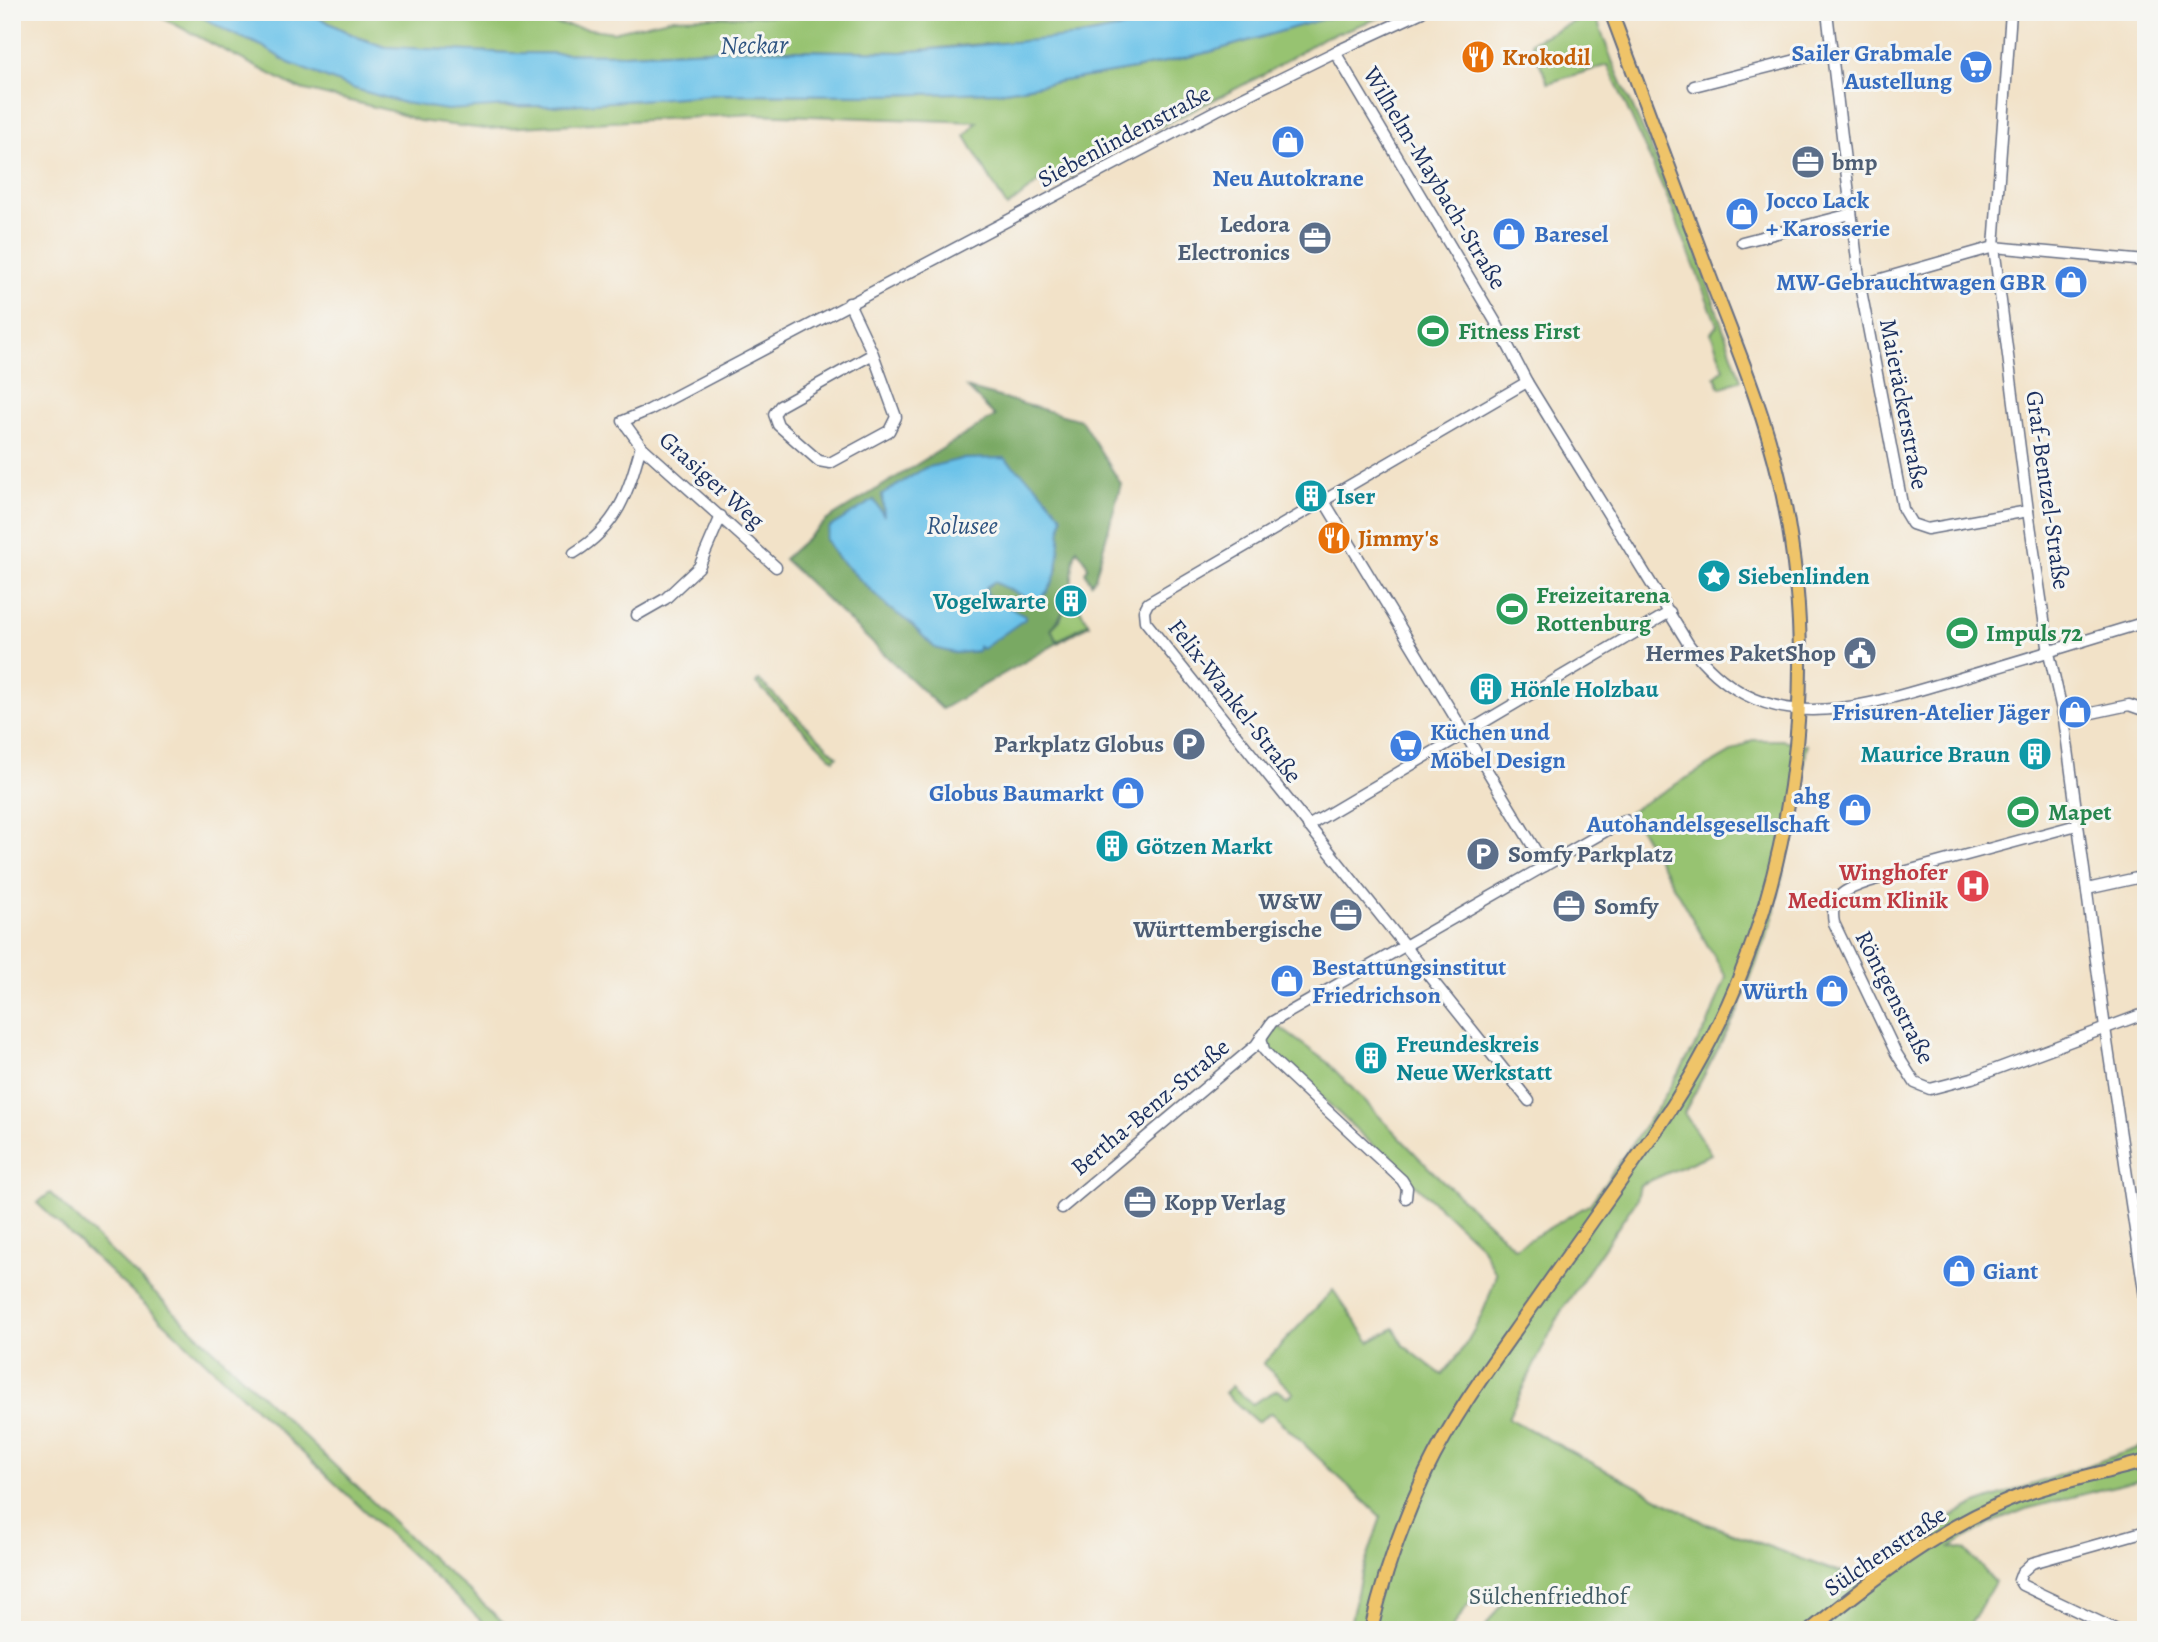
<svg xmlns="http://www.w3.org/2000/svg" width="2158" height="1642" viewBox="0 0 2158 1642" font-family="Alegreya,serif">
<rect width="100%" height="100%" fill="#f6f6f2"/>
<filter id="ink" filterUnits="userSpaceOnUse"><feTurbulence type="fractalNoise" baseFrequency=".0143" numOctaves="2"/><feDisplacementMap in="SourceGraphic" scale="14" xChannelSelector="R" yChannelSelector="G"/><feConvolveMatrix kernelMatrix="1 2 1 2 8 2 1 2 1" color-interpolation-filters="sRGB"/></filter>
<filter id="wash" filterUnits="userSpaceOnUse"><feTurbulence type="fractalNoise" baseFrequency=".00686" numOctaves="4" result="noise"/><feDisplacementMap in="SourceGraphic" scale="28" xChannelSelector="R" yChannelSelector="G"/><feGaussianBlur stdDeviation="1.57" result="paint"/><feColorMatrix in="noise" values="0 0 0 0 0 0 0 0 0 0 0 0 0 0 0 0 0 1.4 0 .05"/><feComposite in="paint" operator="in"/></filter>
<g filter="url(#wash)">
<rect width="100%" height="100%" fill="#f2e2c8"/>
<g fill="#97c371" stroke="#597968" stroke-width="2">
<polygon points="151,12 193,12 229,32 262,46 289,63 352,88 404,103 487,107 552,106 723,94 881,95 999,92 1134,69 1210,52 1347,12 1396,12 1323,38 1263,75 1160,127 1130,136 1071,168 1075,176 1057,179 1044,178 1007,207 965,136 977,122 753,114 485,129 419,121 391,111 297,88"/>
<polygon points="307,12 483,12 489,15 613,32 673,18 792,15 803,12 1166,12 1136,25 1080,36 1033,42 967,45 902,52 735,49 625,54 511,53 385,47 357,37"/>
<polygon points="1585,12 1594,12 1613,63 1693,242 1741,380 1720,388 1715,376 1724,369 1711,333 1717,325 1671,206 1608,65 1548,83 1531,42 1586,16"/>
<polygon points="1071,593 1088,623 1057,641 1051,629 1060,620"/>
<polygon points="759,680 837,756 834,760 756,683"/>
<path d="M1752 740H1782L1807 745 1797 810 1773 918 1738 1011 1684 1113 1711 1154 1640 1185 1637 1199 1560 1313 1508 1418 1705 1523 1829 1569 1858 1575 1925 1529 1979 1503 2146 1445V1478L2026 1509 1989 1524 1951 1547 1966 1550 1995 1582 1967 1630H1483L1504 1600 1475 1594 1451 1630H1349L1360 1579 1381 1517 1271 1413 1257 1422 1225 1393 1232 1386 1252 1404 1277 1390 1288 1397 1294 1393 1263 1364 1333 1290 1370 1342 1394 1328 1403 1345 1442 1375C1469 1345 1486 1313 1496 1274L1481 1246 1270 1049 1268 1038 1272 1022 1327 1062 1429 1168 1515 1248 1590 1204 1658 1107 1707 1026 1726 977 1630 811Z"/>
<polygon points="50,1193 423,1550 512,1630 491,1630 37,1203"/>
</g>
<path fill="#79a963" stroke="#4a6c60" stroke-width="2" fill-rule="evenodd" d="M967 388 1081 420 1121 484 1095 578 1091 583 1085 572 1088 567 1085 560 1077 549C1071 562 1073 575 1071 589 1070 601 1059 620 1051 629L1057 641 1088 623 1089 625 942 709 784 559 827 520 995 416ZM874 500 884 517 885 510 1062 516 1058 544V569L1040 599 993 582 986 587 987 595 1025 616V619L978 646V651L955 653 935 648 909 622 889 608 836 556 826 540Z"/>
<g fill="#6cc3e9" stroke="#4479a4" stroke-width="2">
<polygon points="193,12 307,12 357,37 385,47 511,53 625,54 735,49 902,52 1080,36 1136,25 1166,12 1347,12 1210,52 1134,69 999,92 881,95 723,94 552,106 508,106 447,110 404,103 352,88 289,63 262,46 229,32"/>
<path d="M1004 458 1037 486 1062 516C1058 544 1064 586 1035 602L994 582 986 587 987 595 1025 616V619L984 648 982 649 978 646V651L955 653 935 648 909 622 889 608 836 556 826 539 830 527 874 500 884 516 882 495 925 468 961 459Z"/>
</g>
</g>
<g filter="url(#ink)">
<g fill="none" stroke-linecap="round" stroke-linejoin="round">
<defs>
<g id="minor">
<polyline points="1827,12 1860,285 1903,509 1912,524 1927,529 2028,511"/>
<polyline points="2011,12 1994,247 2028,511 2049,653 2064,719 2105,1028 2146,1304"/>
<path d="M1335 52 1495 321 1527 382 1689 645C1764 744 1857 708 1957 679 2020 661 2082 641 2146 622"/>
<polyline points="1694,86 1831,51"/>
<polyline points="1742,242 1851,214"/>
<polyline points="1860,285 1994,247 2146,261"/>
<polyline points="849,303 873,354 896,417 889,431 830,463 819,461 778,425 774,414 780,406 873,354"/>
<polyline points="1527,382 1148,603 1144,611 1145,621 1529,1101"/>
<polyline points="1324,501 1545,866"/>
<path d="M574 553C618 526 628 493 641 446"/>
<polyline points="776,567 641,446 623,421 649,410 1217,110 1335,52 1422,12"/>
<polyline points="637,615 665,599 699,567 721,516"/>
<polyline points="2064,719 2129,705 2146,711"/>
<path d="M2077 825 1874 880C1850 888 1828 893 1834 923L1896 1053 1915 1083 1930 1089 1972 1078 2146 1013"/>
<polyline points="1308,826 1670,612"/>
<polyline points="2087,889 2146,876"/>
<polyline points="1261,1037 1264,1050 1272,1059 1402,1180 1407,1188 1406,1198"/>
<polyline points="1062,1208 1256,1045 1272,1022 1625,820"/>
<polyline points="2117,1630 2022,1585 2019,1580 2022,1572 2032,1563 2146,1531"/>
</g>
<g id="major">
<path d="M1371 1630C1384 1574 1402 1523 1426 1472 1453 1416 1490 1366 1526 1315 1568 1255 1611 1195 1653 1135 1787 946 1830 702 1779 478 1763 408 1735 343 1710 277 1677 189 1644 101 1611 12"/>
<path d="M1811 1630C1874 1578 1940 1527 2017 1497 2056 1482 2105 1473 2146 1461"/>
</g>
</defs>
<use href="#minor" stroke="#666e83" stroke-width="13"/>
<use href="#major" stroke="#666e83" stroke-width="16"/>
<use href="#minor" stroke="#fff" stroke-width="10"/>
<use href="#major" stroke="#efc469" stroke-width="12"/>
</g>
</g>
<defs>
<symbol id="restaurant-disc" viewBox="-11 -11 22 22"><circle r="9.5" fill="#e8710a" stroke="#f6f6f2"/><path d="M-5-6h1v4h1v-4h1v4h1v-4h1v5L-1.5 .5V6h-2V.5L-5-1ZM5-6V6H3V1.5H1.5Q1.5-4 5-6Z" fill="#fff"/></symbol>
<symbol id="supermarket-disc" viewBox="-11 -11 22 22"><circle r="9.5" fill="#3f7fe0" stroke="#f6f6f2"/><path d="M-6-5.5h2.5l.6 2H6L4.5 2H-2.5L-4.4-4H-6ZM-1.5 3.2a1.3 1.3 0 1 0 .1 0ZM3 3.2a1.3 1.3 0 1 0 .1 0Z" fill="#fff"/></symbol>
<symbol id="shop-disc" viewBox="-11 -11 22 22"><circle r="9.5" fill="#3f7fe0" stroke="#f6f6f2"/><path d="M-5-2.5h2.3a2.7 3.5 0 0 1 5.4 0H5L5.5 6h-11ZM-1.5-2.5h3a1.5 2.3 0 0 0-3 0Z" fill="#fff"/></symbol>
<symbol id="office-disc" viewBox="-11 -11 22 22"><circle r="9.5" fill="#5c6f8a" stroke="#f6f6f2"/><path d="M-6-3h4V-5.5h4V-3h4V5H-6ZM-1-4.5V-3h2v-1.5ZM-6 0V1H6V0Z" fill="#fff"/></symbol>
<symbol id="stadium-disc" viewBox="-11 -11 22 22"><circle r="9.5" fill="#2e9e5b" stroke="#f6f6f2"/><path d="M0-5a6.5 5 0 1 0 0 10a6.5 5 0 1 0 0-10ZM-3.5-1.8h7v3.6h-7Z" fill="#fff"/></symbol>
<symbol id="building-disc" viewBox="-11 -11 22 22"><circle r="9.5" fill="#0f9aa8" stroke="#f6f6f2"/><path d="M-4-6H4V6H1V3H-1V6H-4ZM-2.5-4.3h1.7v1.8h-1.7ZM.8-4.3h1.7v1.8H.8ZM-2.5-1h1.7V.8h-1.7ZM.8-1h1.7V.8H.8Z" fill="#fff"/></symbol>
<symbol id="sight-disc" viewBox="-11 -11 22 22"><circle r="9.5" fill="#0f9aa8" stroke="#f6f6f2"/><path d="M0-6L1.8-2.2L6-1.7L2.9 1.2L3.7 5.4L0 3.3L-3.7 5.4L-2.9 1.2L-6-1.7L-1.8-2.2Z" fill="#fff"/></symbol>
<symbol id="civic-disc" viewBox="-11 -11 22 22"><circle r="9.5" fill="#5c6f8a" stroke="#f6f6f2"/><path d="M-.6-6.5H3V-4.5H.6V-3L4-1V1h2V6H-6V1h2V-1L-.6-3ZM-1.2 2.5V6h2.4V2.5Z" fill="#fff"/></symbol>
<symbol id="parking-disc" viewBox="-11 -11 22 22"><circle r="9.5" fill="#5c6f8a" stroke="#f6f6f2"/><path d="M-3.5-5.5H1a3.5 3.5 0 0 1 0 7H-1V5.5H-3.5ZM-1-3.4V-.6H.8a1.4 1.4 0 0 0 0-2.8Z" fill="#fff"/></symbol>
<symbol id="hospital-disc" viewBox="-11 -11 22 22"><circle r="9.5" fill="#e0444e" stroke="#f6f6f2"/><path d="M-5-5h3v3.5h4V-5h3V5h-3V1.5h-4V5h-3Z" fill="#fff"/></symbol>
</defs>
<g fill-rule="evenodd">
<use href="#restaurant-disc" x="1459" y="38" width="38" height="38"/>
<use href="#supermarket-disc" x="1957" y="48" width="38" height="38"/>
<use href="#shop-disc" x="1269" y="123" width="38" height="38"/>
<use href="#office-disc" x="1789" y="143" width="38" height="38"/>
<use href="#shop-disc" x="1723" y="195" width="38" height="38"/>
<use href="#shop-disc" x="1490" y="215" width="38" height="38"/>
<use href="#office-disc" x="1296" y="219" width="38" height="38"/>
<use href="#shop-disc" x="2052" y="263" width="38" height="38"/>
<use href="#stadium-disc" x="1414" y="312" width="38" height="38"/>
<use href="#building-disc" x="1292" y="477" width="38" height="38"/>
<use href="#restaurant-disc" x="1315" y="519" width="38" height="38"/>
<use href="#sight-disc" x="1695" y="557" width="38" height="38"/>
<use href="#building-disc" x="1052" y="582" width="38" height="38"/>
<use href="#stadium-disc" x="1493" y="590" width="38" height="38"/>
<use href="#stadium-disc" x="1943" y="614" width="38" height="38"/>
<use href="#civic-disc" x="1841" y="634" width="38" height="38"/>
<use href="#building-disc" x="1467" y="670" width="38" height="38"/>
<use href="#shop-disc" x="2056" y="693" width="38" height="38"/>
<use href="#parking-disc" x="1170" y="725" width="38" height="38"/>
<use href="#supermarket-disc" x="1387" y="727" width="38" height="38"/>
<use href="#building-disc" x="2016" y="735" width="38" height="38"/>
<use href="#shop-disc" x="1109" y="774" width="38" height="38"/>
<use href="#shop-disc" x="1836" y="791" width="38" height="38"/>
<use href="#stadium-disc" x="2004" y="793" width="38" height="38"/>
<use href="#building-disc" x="1093" y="827" width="38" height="38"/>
<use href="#parking-disc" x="1464" y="835" width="38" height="38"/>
<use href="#hospital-disc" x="1954" y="867" width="38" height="38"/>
<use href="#office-disc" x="1550" y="887" width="38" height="38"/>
<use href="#office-disc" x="1327" y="896" width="38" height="38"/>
<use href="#shop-disc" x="1268" y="962" width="38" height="38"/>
<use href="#shop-disc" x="1813" y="972" width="38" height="38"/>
<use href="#building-disc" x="1352" y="1039" width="38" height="38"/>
<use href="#office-disc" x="1121" y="1183" width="38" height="38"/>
<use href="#shop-disc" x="1940" y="1252" width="38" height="38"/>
</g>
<g text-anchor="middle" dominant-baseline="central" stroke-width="6" stroke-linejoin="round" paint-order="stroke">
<g font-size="24" font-weight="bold" fill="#366cbe" stroke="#f6f6f2" text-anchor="end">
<text x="1952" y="53">Sailer Grabmale<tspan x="1952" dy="28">Austellung</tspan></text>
<text x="1288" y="178" text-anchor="middle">Neu Autokrane</text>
<text x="1766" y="200" text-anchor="start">Jocco Lack<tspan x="1766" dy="28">+ Karosserie</tspan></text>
<text x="1534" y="234" text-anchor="start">Baresel</text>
<text x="2046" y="282">MW-Gebrauchtwagen GBR</text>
<text x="2050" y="712">Frisuren-Atelier Jäger</text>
<text x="1430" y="732" text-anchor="start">Küchen und<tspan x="1430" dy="28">Möbel Design</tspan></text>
<text x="1104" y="793">Globus Baumarkt</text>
<text x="1830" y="796">ahg<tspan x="1830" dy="28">Autohandelsgesellschaft</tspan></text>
<text x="1312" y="967" text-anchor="start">Bestattungsinstitut<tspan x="1312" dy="28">Friedrichson</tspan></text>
<text x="1808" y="991">Würth</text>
<text x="1983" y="1271" text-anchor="start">Giant</text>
</g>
<g font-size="24" font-weight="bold" fill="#c56008" stroke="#f6f6f2" text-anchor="start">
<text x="1502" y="57">Krokodil</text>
<text x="1358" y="538">Jimmy's</text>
</g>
<g font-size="24" fill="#1b2f5e" stroke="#f6f6f2">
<text transform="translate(1124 136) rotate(-28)">Siebenlindenstraße</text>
<text transform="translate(1435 178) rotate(59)">Wilhelm-Maybach-Straße</text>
<text transform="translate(1904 404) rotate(79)">Maieräckerstraße</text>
<text transform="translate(712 480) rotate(42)">Grasiger Weg</text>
<text transform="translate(2048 490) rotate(82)">Graf-Bentzel-Straße</text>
<text transform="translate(1235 701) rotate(52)">Felix-Wankel-Straße</text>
<text transform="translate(1895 997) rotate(63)">Röntgenstraße</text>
<text transform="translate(1150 1107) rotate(-40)">Bertha-Benz-Straße</text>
<text transform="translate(1885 1551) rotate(-34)">Sülchenstraße</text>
</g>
<g font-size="24" font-weight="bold" fill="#4e5e75" stroke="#f6f6f2" text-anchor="start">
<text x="1832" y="162">bmp</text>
<text x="1290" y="224" text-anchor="end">Ledora<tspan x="1290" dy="28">Electronics</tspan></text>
<text x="1836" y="653" text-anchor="end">Hermes PaketShop</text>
<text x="1164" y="744" text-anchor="end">Parkplatz Globus</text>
<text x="1508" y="854">Somfy Parkplatz</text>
<text x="1322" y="901" text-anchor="end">W&amp;W<tspan x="1322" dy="28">Württembergische</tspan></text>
<text x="1594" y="906">Somfy</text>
<text x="1164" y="1202">Kopp Verlag</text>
</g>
<g font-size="24" font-weight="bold" fill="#27864d" stroke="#f6f6f2" text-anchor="start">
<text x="1458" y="331">Fitness First</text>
<text x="1536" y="595">Freizeitarena<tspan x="1536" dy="28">Rottenburg</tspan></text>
<text x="1986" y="633">Impuls 72</text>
<text x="2048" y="812">Mapet</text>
</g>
<g font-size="24" font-weight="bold" fill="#0d838f" stroke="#f6f6f2" text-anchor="start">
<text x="1336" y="496">Iser</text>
<text x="1738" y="576">Siebenlinden</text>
<text x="1046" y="601" text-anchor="end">Vogelwarte</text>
<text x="1510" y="689">Hönle Holzbau</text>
<text x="2010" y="754" text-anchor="end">Maurice Braun</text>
<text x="1136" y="846">Götzen Markt</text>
<text x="1396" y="1044">Freundeskreis<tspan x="1396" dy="28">Neue Werkstatt</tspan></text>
</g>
<g font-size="24" font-weight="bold" fill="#be3a42" stroke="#f6f6f2" text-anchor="end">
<text x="1948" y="872">Winghofer<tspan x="1948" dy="28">Medicum Klinik</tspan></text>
</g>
<g font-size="24" fill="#405b64" stroke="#f6f6f2">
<text x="1548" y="1596">Sülchenfriedhof</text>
</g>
<g font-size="26" font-style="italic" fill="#2f5481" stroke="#f6f6f2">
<text transform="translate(754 45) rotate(-1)">Neckar</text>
<text x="962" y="525">Rolusee</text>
</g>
</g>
<rect width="2158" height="1642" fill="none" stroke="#f6f6f2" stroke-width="42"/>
</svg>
